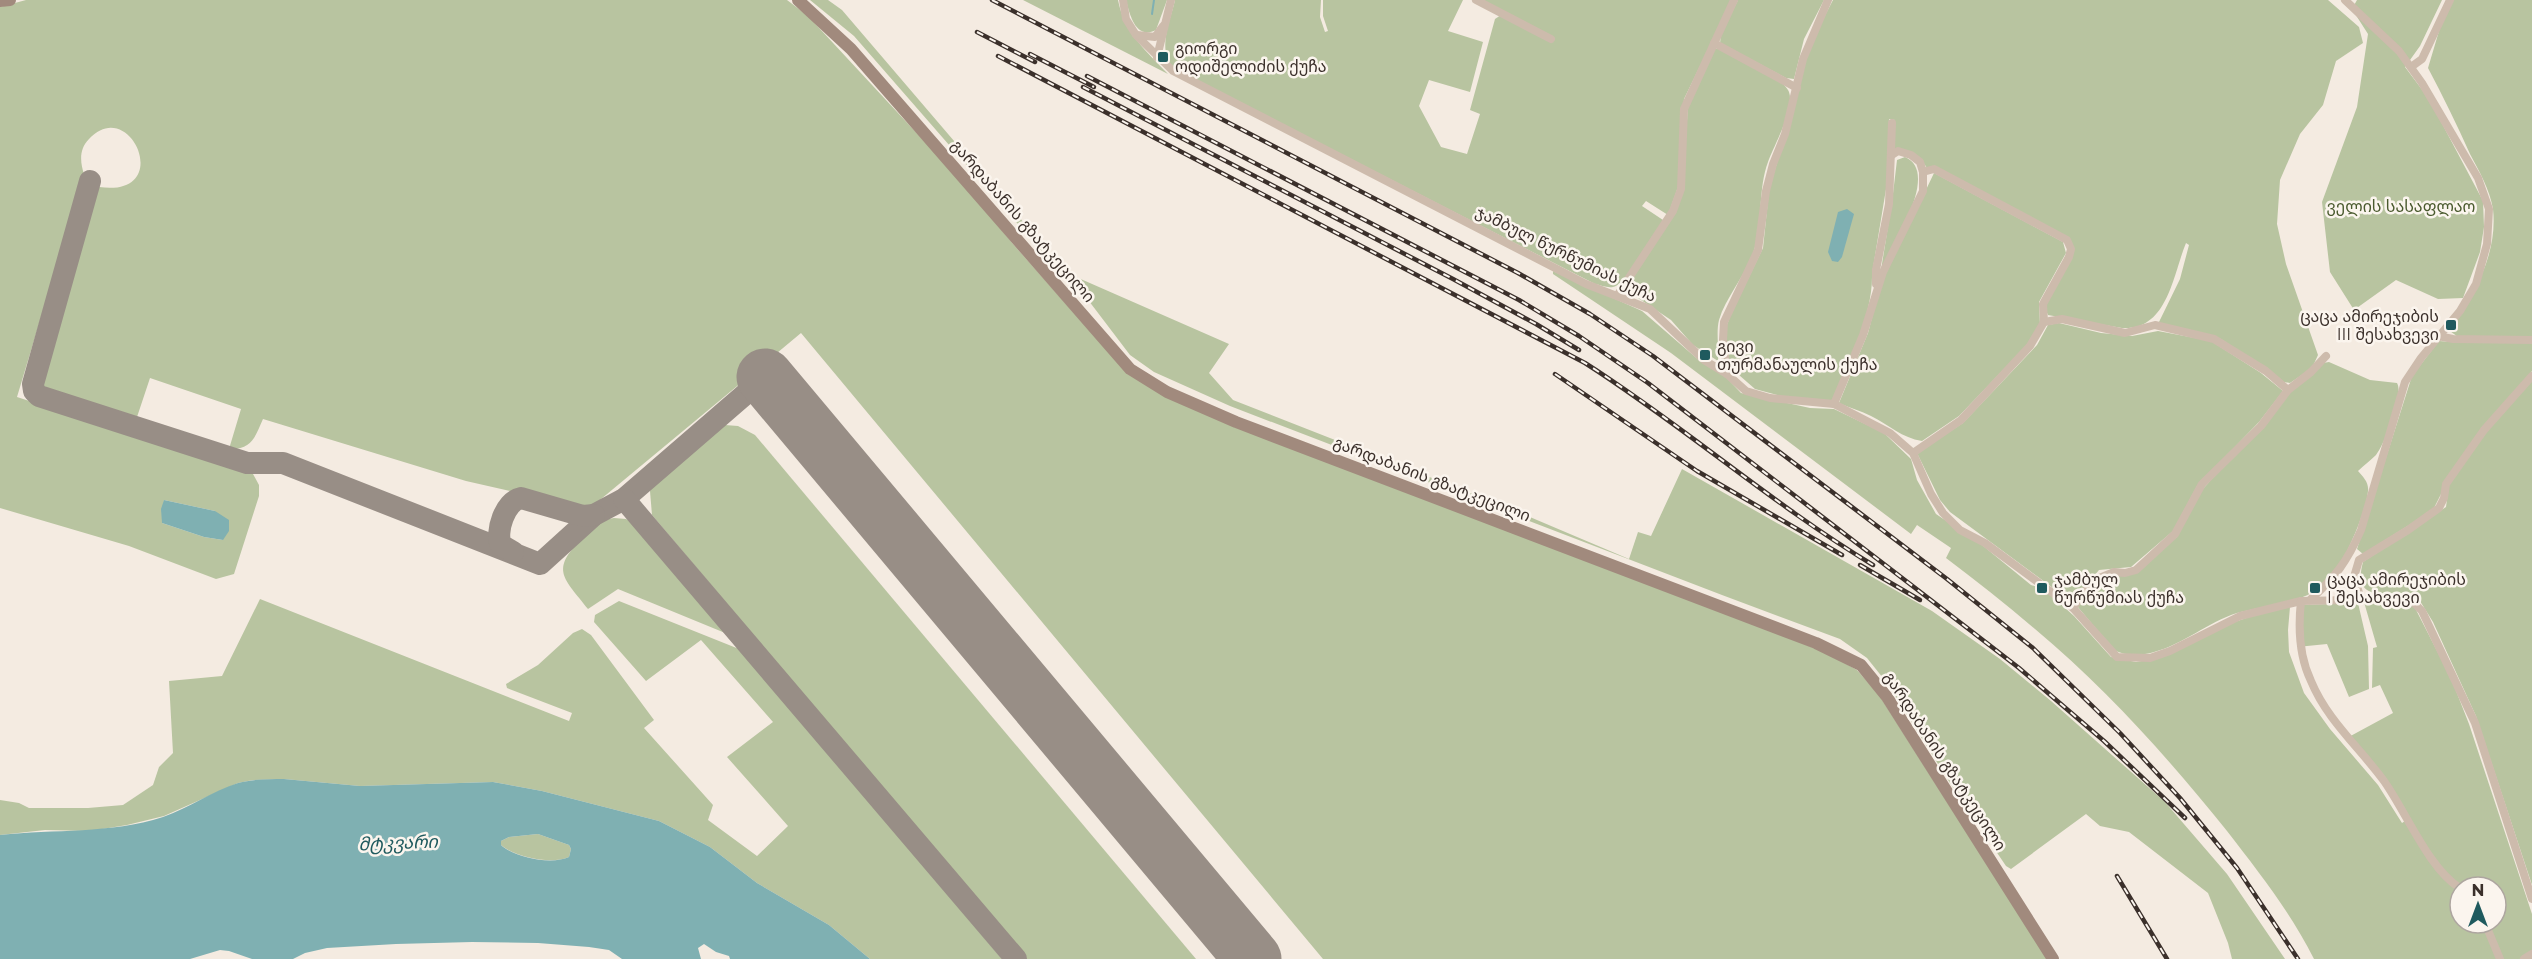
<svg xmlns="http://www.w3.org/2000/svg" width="2532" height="959" viewBox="0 0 2532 959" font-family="Montserrat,'Noto Sans Georgian',sans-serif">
<rect width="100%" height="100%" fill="#f4ebe1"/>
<g fill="#b8c4a0" fill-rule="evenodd">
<path d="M26 0H787L808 16 963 183 1013 244 1120 365 1142 381 1829 654 1857 670 1879 695 2047 959H1323L801 333 589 509 466 481 263 419C255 437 252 450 229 449L241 409 150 378 136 420 47 390 43 387 41 380 99 187C176 198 130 94 89 139 79 149 80 162 84 174L17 397 253 474 259 485V496L234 574 216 579 129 546 0 508V7ZM164 500 215 511 223 540 204 537 162 523Z"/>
<polygon points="810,0 828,0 842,10 1067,273 1229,344 1209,373 1233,400 1511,509 1629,559 1638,532 1651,536 1682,469 1932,611 2000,659 2051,701 2165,802 2227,874 2285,959 2232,959 2228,943 2208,893 2129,832 2100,826 2086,814 2011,869 2006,866 1950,783 1887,683 1867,658 1840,639 1722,595 1230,406 1154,372 1130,355 1076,284 1065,278 854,36"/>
<path d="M1023 0H1118C1124 32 1146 51 1168 74Z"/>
<path d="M1126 0H1167L1156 30C1136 40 1130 16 1126 0Z"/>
<path d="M1175 0H1321L1320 17 1325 32 1328 31 1323 16V0H1463L1448 31 1483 42 1470 92 1429 80 1419 106 1441 147 1467 154 1480 114 1470 110 1495 19 1501 15 1479 0H1732L1684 99 1678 187 1668 215 1646 201 1642 206 1663 220C1653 236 1631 283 1613 287 1607 288 1600 285 1595 284L1173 68C1157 49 1170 22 1175 0Z"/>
<polygon points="1738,0 1824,0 1804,39 1794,79 1786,78 1720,43 1721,35"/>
<path d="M1833 0H2328L2359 27 2363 43 2336 61 2323 105 2300 134 2280 180 2277 224 2286 264 2318 355 2312 368 2290 383 2284 382 2221 339 2161 325 2159 322 2180 279 2189 245 2186 243C2173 274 2168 331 2122 328L2048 315 2045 308 2070 244 1927 168C1919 154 1910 150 1894 149L1895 120 1889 119 1887 183 1872 274C1873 317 1848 361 1832 401L1781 396 1755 389 1731 368 1726 342 1727 325 1731 314 1763 248 1769 191 1807 57 1819 27Z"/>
<polygon points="2357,0 2442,0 2420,46 2405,67 2429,99 2483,201 2484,227 2480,252 2463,298 2438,299 2396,280 2354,310 2330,272 2322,202 2357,107 2368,34 2352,9"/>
<path d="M2453 0H2532V337H2458L2450 331C2474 295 2498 254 2493 209 2490 190 2479 171 2470 154 2457 125 2443 96 2428 68L2442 21Z"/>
<path d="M1714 49H1721C1735 57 1784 78 1789 92 1795 109 1774 145 1768 162 1758 189 1763 219 1755 247 1748 273 1726 296 1719 320 1716 332 1719 348 1718 361L1693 345 1671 320 1626 290 1682 195 1688 106Z"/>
<path d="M1905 157C1941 172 1892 247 1881 270L1892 202 1897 160Z"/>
<path d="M1934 173 2063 242 2066 253 2039 302 2040 325 2026 346 1959 416 1922 441C1902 438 1889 425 1871 416 1861 411 1850 408 1839 403L1868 333 1881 284Z"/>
<path d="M1553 271 1642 311 1701 362 1724 375 1741 393 1810 408 1834 409 1884 433 1911 459 1917 480 1936 514 1982 545 2031 585 2044 589 2074 616 2111 657 2136 662 2158 658 2223 626 2261 613 2290 607 2288 630 2289 652 2304 693 2330 729 2378 785 2402 823 2405 821 2382 782 2345 739 2393 713 2380 685 2372 688 2373 648 2377 647 2364 602 2403 601 2414 606 2451 678 2469 724 2532 914V959H2314C2291 913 2258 871 2227 831 2169 759 2107 689 2035 629 2006 604 1976 581 1946 558L1951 548 1917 525 1911 534 1671 353 1553 274ZM2460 887H2496V923H2460Z"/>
<polygon points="2059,323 2101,333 2132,336 2158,331 2211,341 2261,373 2283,391 2259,422 2197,486 2173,531 2131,567 2099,570 2072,602 1950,512 1940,500 1917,453 1963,423 2037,345 2048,325"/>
<polygon points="2439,341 2463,343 2528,342 2532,344 2532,371 2441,494 2433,510 2363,554 2357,549 2412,376"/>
<path d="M2329 362 2370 380 2397 383C2404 394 2385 444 2376 455 2371 460 2364 465 2358 471 2363 477 2369 482 2368 491 2367 508 2348 553 2338 567 2333 575 2323 584 2316 590 2301 602 2257 607 2237 613 2208 622 2184 644 2154 652 2141 656 2126 656 2114 650L2077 606 2097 580 2110 574 2123 575 2177 537 2202 490 2290 392 2323 363Z"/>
<path d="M2532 380V885L2476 716 2433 622 2420 601 2410 593C2384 593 2352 602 2363 562L2446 507 2449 485 2490 427Z"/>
<polygon points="725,425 738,426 755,435 1196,959 1026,959 652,515 650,491 653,480 715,429"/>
<path d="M614 518 626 519 636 525 730 635 618 589 588 609C564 578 549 570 583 538 593 528 599 520 614 518Z"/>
<polygon points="260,599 569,721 572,713 507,688 506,684 538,665 573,633 582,629 591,635 654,720 644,728 713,805 708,820 757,856 788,826 727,757 773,722 701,640 646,681 594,622 595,615 619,601 744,651 1002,959 870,959 829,925 757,883 710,847 659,821 542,791 493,782 360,786 284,779 253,780 238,783 164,816 127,825 90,831 45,830 0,835 0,800 19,803 29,808 88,808 123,805 153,785 159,767 173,753 169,681 222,676"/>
<polygon points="2358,603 2368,646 2369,689 2349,697 2327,644 2297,647 2301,605"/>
<path d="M538 834 569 845 571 849 569 857C551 865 515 857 501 845V841L509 837Z"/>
</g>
<g fill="#7fb0b2" fill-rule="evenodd">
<polygon points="1847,209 1854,214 1842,257 1838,262 1832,261 1828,252 1838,212"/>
<polygon points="164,500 215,511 229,520 229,531 223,540 204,537 162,523 161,509"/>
<path d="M284 779 360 786 493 782 542 791 659 821 710 847 757 883 829 925 870 959H730L729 956 716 952 704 944 698 948 701 959H622L609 950 589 947 538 943 472 942 396 944 327 948 305 953 293 959H252L229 951 220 950 190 959H0V835C55 829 110 834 163 817 189 808 212 791 238 783 253 779 269 779 284 779ZM538 834 569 845 571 849 569 857C552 865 515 858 501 845V841L509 837Z"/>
</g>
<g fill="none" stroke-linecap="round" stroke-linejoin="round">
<polyline stroke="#7fb0b2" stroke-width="2" points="1152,14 1154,0"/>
<g stroke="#988e86" stroke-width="22">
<polyline points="90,181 33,384 34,391 39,396 247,463 283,463 540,564 594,515 624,499 765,377"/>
<polyline points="624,499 1016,959"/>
<path d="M513 552 501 545C495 532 505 501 521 498L583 516 594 515"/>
</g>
<polyline stroke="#988e86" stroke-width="57" points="765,377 1253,959"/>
<g stroke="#cdbbac" stroke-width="8">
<polyline points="1123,0 1126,19 1136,35 1173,71 1586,284 1650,309 1704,360 1727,374 1746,391 1770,398 1834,404 1890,433 1913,453 1931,494 1943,513 1960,530 1985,543 2073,608 2117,657 2150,658 2170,651 2240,616 2301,601 2403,599 2414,603 2422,611 2475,723 2532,899"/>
<polyline points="1476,0 1551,39"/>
<polyline points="1137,35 1155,37 1163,26"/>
<polyline points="1714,43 1797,88"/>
<polyline points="1157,57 1171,0"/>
<polyline points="2411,67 2422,59 2450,0"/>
<polyline points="1923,172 1934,169 2067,240 2071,249 2069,257 2043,304 2044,322"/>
<polyline points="1876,284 1876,270 1889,204 1892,123"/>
<polyline points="1617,296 1673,211 1681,189 1684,109 1734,0"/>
<polyline points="2438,336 2453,339 2532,340"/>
<polyline points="1727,374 1723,340 1724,322 1758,250 1766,191 1773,164 1785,134 1803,59 1828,0"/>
<polyline points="1834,404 1863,335 1883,272 1923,191 1923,172 1920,162 1911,155 1898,151 1892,155"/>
<polyline points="1913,453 1961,420 2030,346 2044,322 2062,319 2125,333 2155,325 2214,339 2266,371 2288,390"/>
<polyline points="2361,599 2354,577 2359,560 2408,530 2439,508 2444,498 2446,484 2484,430 2532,376"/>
<path d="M2310 600C2336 576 2347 562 2361 530L2405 382 2421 358 2460 311 2476 284 2487 244 2489 209 2478 178 2422 83 2399 51 2345 0"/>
<path d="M2301 601C2298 628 2299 656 2311 681 2327 720 2360 748 2384 781 2406 812 2429 869 2460 888"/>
<polyline points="2073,608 2092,581 2114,572 2125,573 2136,570 2175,534 2202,484 2261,426 2288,390 2311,372 2326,356"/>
<polyline points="2485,923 2500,959"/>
<polyline points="2524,959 2532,954"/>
</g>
<g stroke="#a18a7d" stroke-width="12">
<polyline points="798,0 851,49 1130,369 1167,392 1236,422 1816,643 1861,665 1887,697 2053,959"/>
<polyline points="0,1 10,0"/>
</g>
<defs>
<g id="rail">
<polyline points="992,0 1518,273 1590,314 1653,356 1947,579 2033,648 2120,733 2180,798 2237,868 2298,959"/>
<polyline points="977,32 1035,62"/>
<polyline points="1030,54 1094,87"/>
<path d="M998 56 1585 363C1684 426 1772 504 1873 565"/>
<polyline points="1087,76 1519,300 1579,336 1648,383 1966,627 2019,668 2104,741 2185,818"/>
<polyline points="1083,87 1453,279 1536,324 1579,350"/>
<polyline points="1555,374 1697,471 1842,555"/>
<polyline points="1860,565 1920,600"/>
<polyline points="2117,876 2167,959"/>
</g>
</defs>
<use href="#rail" stroke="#3b302b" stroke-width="4.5"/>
<use href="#rail" stroke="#fbf5ee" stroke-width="2" stroke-dasharray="7" stroke-linecap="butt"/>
</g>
<g fill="#1f5a5e" stroke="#fbf5ee" stroke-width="2">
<rect x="1157" y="51" width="12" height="12" rx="3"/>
<rect x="2445" y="319" width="12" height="12" rx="3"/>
<rect x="1699" y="349" width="12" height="12" rx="3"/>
<rect x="2036" y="582" width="12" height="12" rx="3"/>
<rect x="2309" y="582" width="12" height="12" rx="3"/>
</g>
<g text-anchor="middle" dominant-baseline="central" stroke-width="5" stroke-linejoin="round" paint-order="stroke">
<g font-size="16" fill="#3b302b" stroke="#fbf5ee" text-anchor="start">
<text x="1175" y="48">გიორგი<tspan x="1175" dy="18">ოდიშელიძის ქუჩა</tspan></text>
<text x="2439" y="316" text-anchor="end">ცაცა ამირეჯიბის<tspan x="2439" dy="18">III შესახვევი</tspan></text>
<text x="1717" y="346">გივი<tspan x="1717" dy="18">თურმანაულის ქუჩა</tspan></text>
<text x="2054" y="579">ჯამბულ<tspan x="2054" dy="18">წურწუმიას ქუჩა</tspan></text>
<text x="2327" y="579">ცაცა ამირეჯიბის<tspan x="2327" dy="18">I შესახვევი</tspan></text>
</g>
<g font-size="16" fill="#4a5a2e" stroke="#fbf5ee">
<text x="2401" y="206">ველის სასაფლაო</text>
</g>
<g font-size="16" fill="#3b302b" stroke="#fbf5ee">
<text transform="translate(1023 221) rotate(49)">გარდაბანის გზატკეცილი</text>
<text transform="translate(1566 254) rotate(26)">ჯამბულ წურწუმიას ქუჩა</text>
<text transform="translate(1432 479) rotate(21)">გარდაბანის გზატკეცილი</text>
<text transform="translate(1945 761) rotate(57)">გარდაბანის გზატკეცილი</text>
</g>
<g font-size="18" font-style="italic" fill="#1f5a5e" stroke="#fbf5ee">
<text transform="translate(398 843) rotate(-2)">მტკვარი</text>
</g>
</g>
<g transform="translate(2478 905)"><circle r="28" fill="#fbf5ee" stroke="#aea6a0" stroke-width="1.5"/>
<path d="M0-4.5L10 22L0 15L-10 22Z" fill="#1f5a5e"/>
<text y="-9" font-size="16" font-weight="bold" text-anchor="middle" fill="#3b302b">N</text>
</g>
</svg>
